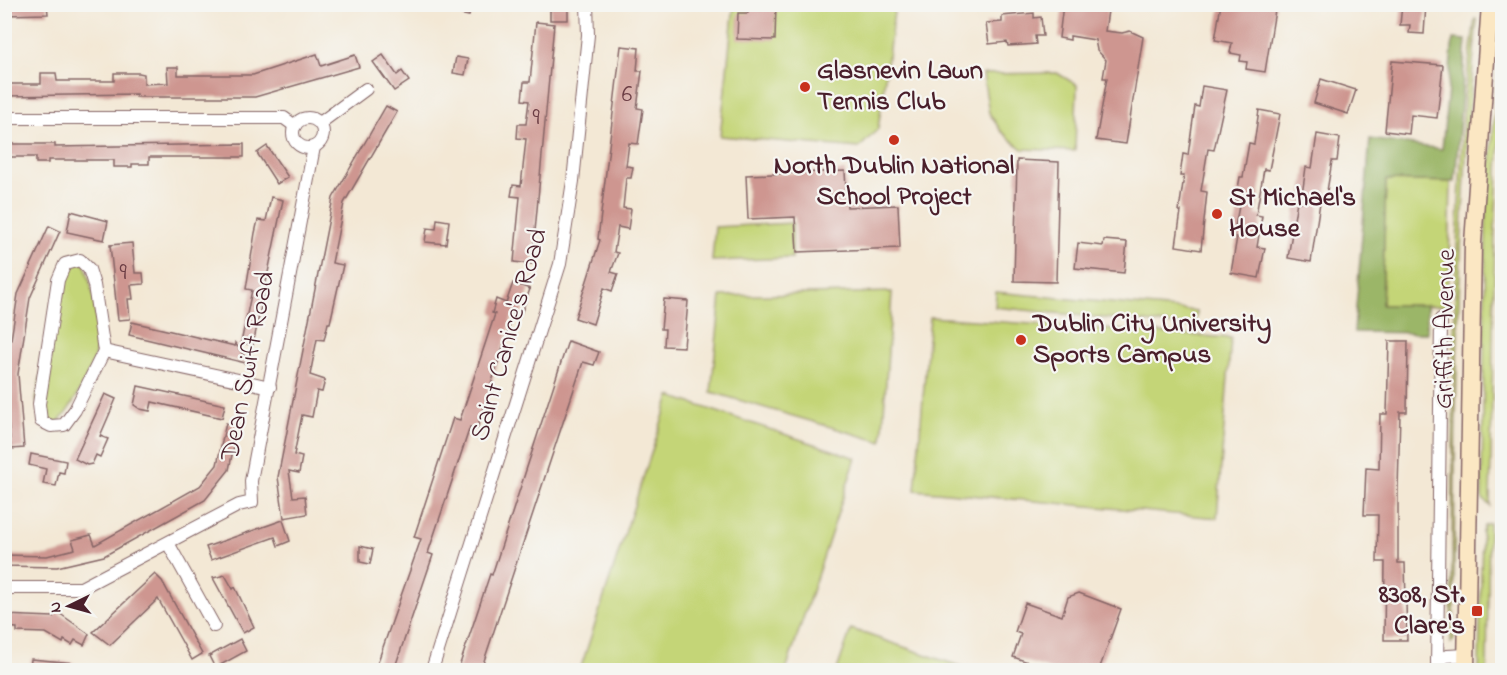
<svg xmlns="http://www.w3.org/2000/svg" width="1507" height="675" viewBox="0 0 1507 675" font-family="'Indie Flower',sans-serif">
<rect width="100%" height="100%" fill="#f6f6f2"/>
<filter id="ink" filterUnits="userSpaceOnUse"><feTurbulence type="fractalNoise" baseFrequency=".0167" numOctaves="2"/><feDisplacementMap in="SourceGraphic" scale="12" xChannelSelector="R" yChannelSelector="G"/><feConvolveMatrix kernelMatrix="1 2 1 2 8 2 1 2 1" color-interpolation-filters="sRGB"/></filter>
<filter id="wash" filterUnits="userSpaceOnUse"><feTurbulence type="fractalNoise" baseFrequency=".008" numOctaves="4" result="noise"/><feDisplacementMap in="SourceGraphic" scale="24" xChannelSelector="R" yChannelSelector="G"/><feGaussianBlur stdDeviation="1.35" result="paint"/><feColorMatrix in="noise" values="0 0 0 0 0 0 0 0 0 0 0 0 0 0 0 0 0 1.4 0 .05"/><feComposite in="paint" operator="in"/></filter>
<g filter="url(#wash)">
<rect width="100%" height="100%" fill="#f3e8d5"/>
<g fill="#c4d577" stroke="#877a51" stroke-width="1.5">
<polygon points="734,5 895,5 878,129 859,148 720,136"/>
<path d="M1475 19 1477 20C1457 226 1454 434 1454 640L1451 643 1455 288 1464 99Z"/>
<polygon points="1502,19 1502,92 1495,233 1490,506 1482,498 1482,474 1486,222"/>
<polygon points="1057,73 1077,85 1075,151 1022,149 1001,131 989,113 983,74"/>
<polygon points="1386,180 1451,182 1448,301 1445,306 1382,305"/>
<polygon points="792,223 792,258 712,261 715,227"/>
<path d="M78 253C92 268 100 331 96 351 91 371 68 420 50 428L36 400 63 263 69 255Z"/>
<polygon points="892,292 882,442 711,392 721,296"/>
<polygon points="996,292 1197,311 1195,327 995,307"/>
<polygon points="930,317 1231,338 1217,518 915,490"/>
<polygon points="670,396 856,458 786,670 580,670"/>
<polygon points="1489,523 1487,670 1479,670 1482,531 1484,525"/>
<polygon points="851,629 971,670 837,670"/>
</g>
<polygon fill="#9bb668" stroke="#726a4a" stroke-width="1.5" points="1453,39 1466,40 1455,182 1386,180 1382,305 1427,305 1427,333 1354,332 1370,139 1442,149"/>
<g id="blocks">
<g fill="#ce9690">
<polygon points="4,4 47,4 48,14 4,15"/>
<polygon points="437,4 472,4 469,16 436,9"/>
<rect x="550" y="4" width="18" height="16"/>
<polygon points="748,4 776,4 775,40 737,39 738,13 748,13"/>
<polygon points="1063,4 1109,4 1105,31 1122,33 1130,31 1143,37 1126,144 1096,140 1107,78 1103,78 1106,60 1097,50 1095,40 1070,36 1070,40 1059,38"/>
<polygon points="1221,4 1276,4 1265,72 1246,69 1247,62 1240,61 1241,55 1230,53 1232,43 1215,40"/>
<polygon points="1402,4 1426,4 1424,34 1409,33 1410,25 1400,25"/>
<polygon points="1034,13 1034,18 1041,17 1043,36 1035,36 1036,44 1008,46 1007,42 989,44 986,23 1002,22 1002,16"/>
<polygon points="536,22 554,24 532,264 514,262 520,197 511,196 513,185 521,186 526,139 517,138 518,124 526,124 529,101 522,100 524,82 530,82"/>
<polygon points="621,46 639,48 637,71 642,71 637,108 643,109 638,144 629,143 626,166 633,167 631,178 626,178 623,208 631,209 628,229 618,227 614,252 618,253 611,272 618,274 612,291 604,288 593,324 575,318 600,240 598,239"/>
<polygon points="317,54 321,66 355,55 359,67 255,97 136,97 136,94 4,96 4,84 41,84 41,73 56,73 57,81 114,81 114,73 139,73 144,74 144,84 168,83 167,67 178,67 178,75 253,75"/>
<polygon points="383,55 397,75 402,71 409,81 394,91 373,62"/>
<polygon points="456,57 468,59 465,75 453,73"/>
<polygon points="1392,61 1443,65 1437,118 1411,115 1409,134 1385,131"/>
<polygon points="1321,79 1356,90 1348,114 1314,103"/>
<polygon points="1202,86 1227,90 1214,150 1208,149 1201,191 1207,192 1201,250 1176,246 1181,211 1179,211 1184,176 1180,176 1183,154 1188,155 1195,106 1199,107"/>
<polygon points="386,106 397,112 344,203 332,263 343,265 330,323 328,323 324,340 317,339 310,375 325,380 322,392 317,391 312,417 302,415 294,455 302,457 299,473 289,471 293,497 305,496 307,514 284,518 278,477 333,198"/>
<polygon points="1259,110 1280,114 1269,170 1264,169 1256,215 1262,216 1257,247 1265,248 1259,278 1231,273 1237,237 1233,237 1240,201 1236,200 1240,177 1243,177 1249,143 1254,144"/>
<polygon points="1317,134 1340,138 1337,161 1332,161 1326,197 1321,196 1311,262 1288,258 1297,201 1301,202 1306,167 1312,168"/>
<polygon points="4,144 55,144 55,147 244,144 244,157 149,157 149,164 132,164 132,167 114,167 114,160 48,160 48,163 36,163 36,157 4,157"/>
<polygon points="267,146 288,177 277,184 257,153"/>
<polygon points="1017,160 1059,162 1056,282 1014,281"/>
<polygon points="845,171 847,207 898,205 900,248 797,252 795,217 748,219 746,175"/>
<polygon points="271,197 283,200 253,345 241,343 252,290 246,289 255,233 258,220 266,221"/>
<polygon points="71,211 108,221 104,240 67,232"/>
<polygon points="437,219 449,221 446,244 425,242 427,228 436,229"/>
<polygon points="49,226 60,231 30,298 18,374 24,448 11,449 7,412 4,413 4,339 11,340 18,294"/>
<polygon points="1104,240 1127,242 1124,273 1075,268 1078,243 1103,246"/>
<polygon points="132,243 135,273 143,273 144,284 131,285 133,299 128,299 130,319 118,320 110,245"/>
<polygon points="513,283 530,289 520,317 513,315 477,429 470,427 428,553 433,555 394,670 375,670 421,539 414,537 453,418 460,420 495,314 492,313 496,299 506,303"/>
<polygon points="664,299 688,301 684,347 664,346 665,329 661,329"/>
<polygon points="132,322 235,346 235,343 250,364 129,335"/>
<polygon points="568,341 599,352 594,365 583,362 481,670 458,670 490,574 492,575"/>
<polygon points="1389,341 1408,341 1407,412 1400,412 1398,490 1398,563 1405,563 1407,640 1384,640 1385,562 1377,562 1378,515 1364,515 1366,468 1379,469 1380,414 1387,414"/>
<polygon points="138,386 225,405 222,418 152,402 150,411 140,409 134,405"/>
<polygon points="105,394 116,399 100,436 108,439 100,457 96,455 92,464 87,465 75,459"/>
<polygon points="226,423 238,425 229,470 205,500 104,556 57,567 4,566 4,555 47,556 75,549 72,540 91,535 95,545 200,486 217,465"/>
<polygon points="31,454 66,461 64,473 59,472 56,486 43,484 46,469 29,465"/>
<polygon points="283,520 290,541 278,546 275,537 211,560 206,547"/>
<polygon points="360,546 373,549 370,564 360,562"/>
<polygon points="155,574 162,581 202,654 192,660 158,599 110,645 93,632"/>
<polygon points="225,575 233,589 235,587 254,627 243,633 213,578"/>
<polygon points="1079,593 1121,609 1099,670 1052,670 1013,657 1021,634 1015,632 1025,603 1062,616 1068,597"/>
<polygon points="56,611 89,634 84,645 75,640 72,645 64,640 63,643 46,633 17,632 17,628 4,627 4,615 53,617"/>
<polygon points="240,639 246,651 215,668 209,656"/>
<polygon points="31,659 74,663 74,670 30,670"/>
</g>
</g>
</g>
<g filter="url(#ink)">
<use href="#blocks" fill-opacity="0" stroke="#856566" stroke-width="1.5"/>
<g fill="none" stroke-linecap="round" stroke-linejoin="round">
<defs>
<g id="minor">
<circle cx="308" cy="133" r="15"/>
<polyline points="4,118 284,118 295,126"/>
<polyline points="320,123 366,89"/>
<polygon points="80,260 89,269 94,285 104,351 75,410 64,425 51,426 41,421 39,404 58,280 65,264"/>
<polyline points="104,351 270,387"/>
<polyline points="168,543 214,626"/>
<polyline points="4,588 81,588 239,505 252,502 251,481 314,147"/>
<polyline points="1437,660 1447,656 1467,655"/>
<polyline points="432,670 560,264 573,181 588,35 587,4"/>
<polyline points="1437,670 1441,319"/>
</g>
<polyline id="secondary" points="1466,670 1473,243 1490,4"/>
</defs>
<use href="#minor" stroke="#856566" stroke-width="14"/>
<use href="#secondary" stroke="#856566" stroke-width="19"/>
<use href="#minor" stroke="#fff" stroke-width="12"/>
<use href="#secondary" stroke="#fbe7c3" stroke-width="16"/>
</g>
</g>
<g fill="#c8321e" stroke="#f6f6f2" stroke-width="2">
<circle cx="805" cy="87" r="6"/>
<circle cx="894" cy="140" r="6"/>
<circle cx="1217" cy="214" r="6"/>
<circle cx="1021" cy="340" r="6"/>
<rect x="1471" y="605" width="12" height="12" rx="3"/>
</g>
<g text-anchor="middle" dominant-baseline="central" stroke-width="4.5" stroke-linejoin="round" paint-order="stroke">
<g font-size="24" fill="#6b3d44">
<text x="627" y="95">6</text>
<text x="536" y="118">9</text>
<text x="123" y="273">9</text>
</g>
<g font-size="27" font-weight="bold" fill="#4a1f2b" stroke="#f6f6f2" text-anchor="start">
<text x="817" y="71">Glasnevin Lawn<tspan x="817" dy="31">Tennis Club</tspan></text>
<text x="894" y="166" text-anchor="middle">North Dublin National<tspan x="894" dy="31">School Project</tspan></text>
<text x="1229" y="198">St Michael's<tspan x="1229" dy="31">House</tspan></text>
<text x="1033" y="324">Dublin City University<tspan x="1033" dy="31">Sports Campus</tspan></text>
<text x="1465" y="595" text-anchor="end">8308, St.<tspan x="1465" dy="31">Clare's</tspan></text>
</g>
<g font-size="27" fill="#4a1f2b" stroke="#f6f6f2">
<text transform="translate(1446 329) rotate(-89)">Griffith Avenue</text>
<text transform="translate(510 335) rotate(-74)">Saint Canice's Road</text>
<text transform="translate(249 366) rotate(-79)">Dean Swift Road</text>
</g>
</g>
<rect width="1507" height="675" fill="none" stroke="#f6f6f2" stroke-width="24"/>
<g transform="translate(69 606) rotate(265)" stroke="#f6f6f2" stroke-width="4.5" paint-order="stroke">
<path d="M0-4.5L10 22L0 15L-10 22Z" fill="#4a1f2b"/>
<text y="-9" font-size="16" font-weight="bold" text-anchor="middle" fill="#4a1f2b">N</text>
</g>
</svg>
